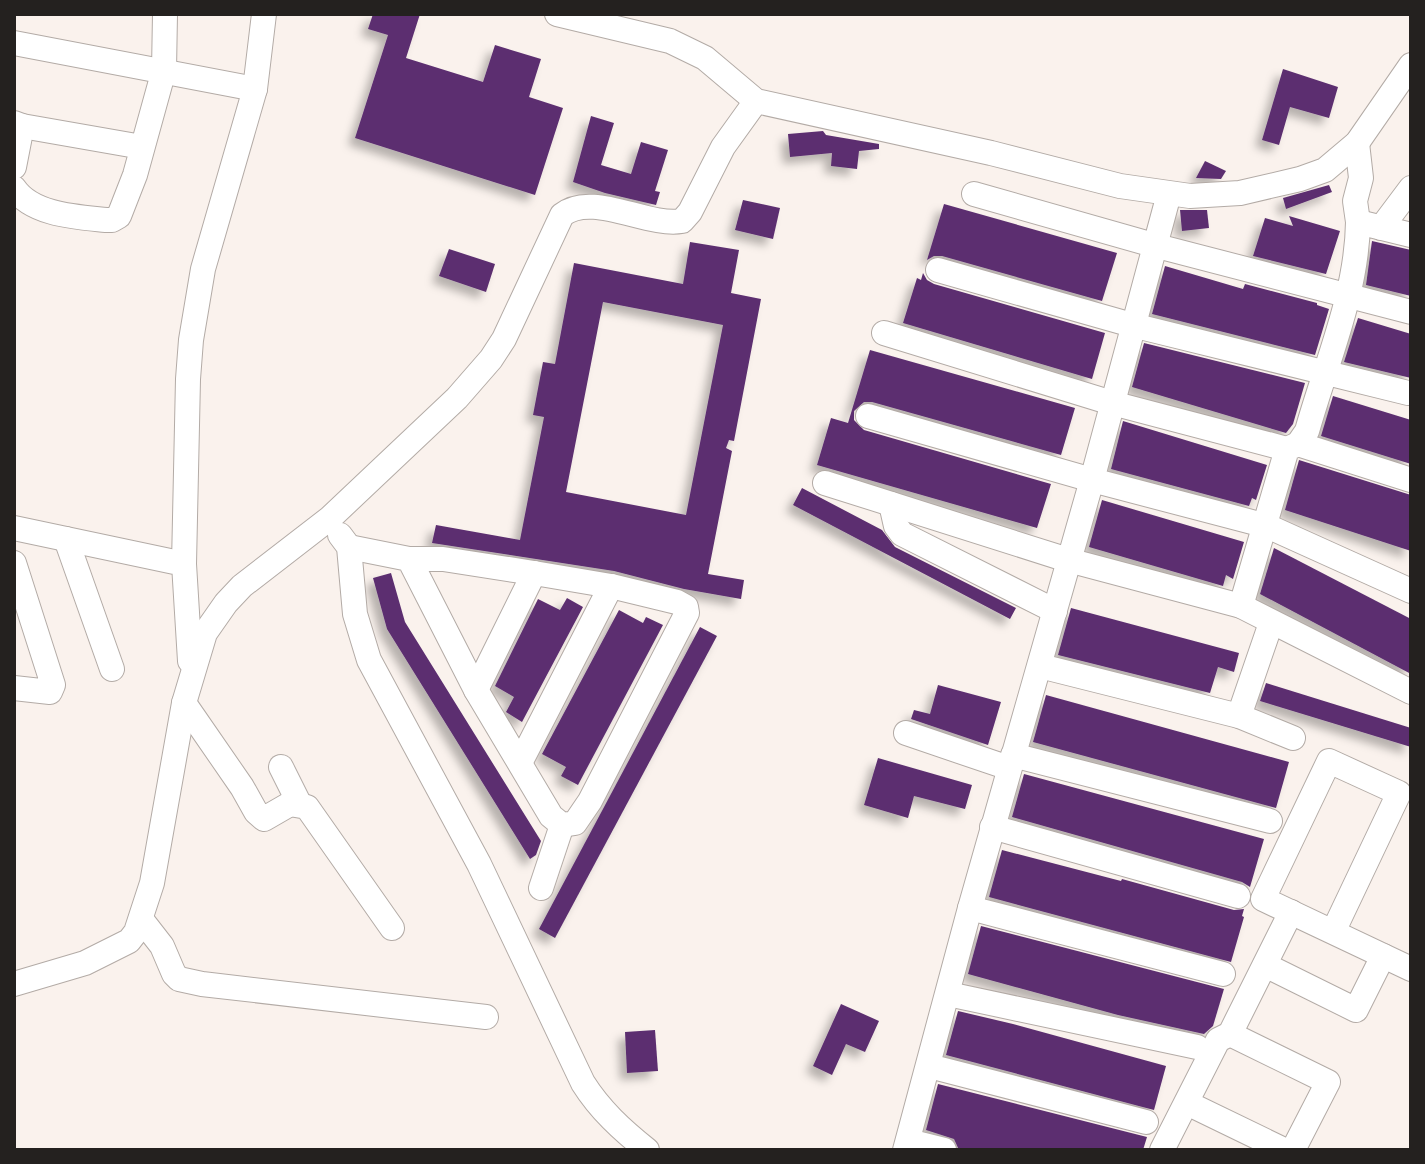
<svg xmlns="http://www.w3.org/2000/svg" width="1425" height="1164" viewBox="0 0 1425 1164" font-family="Poppins,sans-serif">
<defs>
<filter id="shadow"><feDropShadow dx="-7" dy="7" stdDeviation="4" flood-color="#0004"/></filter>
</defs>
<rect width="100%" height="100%" fill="#faf2ed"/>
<g fill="#5c2f70" fill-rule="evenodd" filter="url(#shadow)">
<polygon points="373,14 420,14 406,58 483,82 495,45 541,59 529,97 563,108 535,195 355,138 388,35 368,29"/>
<polygon points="1283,69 1338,87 1329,118 1290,107 1279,145 1262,140"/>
<polygon points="591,116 614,123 601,165 631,174 641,142 668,150 655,191 660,192 656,205 605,193 573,182"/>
<polygon points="823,131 826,135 879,144 879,149 859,151 857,169 831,166 832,153 790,157 788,134"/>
<polygon points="1205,161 1226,171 1221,179 1196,178"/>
<polygon points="1329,185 1332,192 1286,209 1283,198"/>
<polygon points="743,200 780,208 773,239 735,230"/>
<polygon points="944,204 1117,253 1102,301 942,256 934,256 927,260"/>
<polygon points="1180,210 1207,210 1209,228 1182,231"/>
<polygon points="1289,216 1340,231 1326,274 1253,256 1265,218 1293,226"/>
<polygon points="1372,241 1411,250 1411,296 1366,285"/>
<path d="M690 242 739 250 731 293 761 299 734 441 729 440 726 448 732 451 708 574 744 580 741 599 684 589 614 571 432 543 436 525 520 540 544 417 533 415 543 362 555 364 574 263 683 284ZM603 302 723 325 686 515 566 492Z"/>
<polygon points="449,249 495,264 486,292 439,276"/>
<polygon points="1165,266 1243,289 1245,284 1317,303 1317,305 1329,309 1315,355 1152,314"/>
<polygon points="923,273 927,280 934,284 1105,333 1092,379 903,323 917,278 921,280"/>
<polygon points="1358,318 1411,334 1411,378 1344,362"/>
<polygon points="1144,343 1305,383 1293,424 1286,433 1132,387"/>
<polygon points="870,350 1075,408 1061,455 872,402 864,402 854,411 854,420 864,430 1051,484 1037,528 817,465 831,418 848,423"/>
<polygon points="1333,396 1411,420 1411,464 1321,436"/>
<polygon points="1123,421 1267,465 1256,500 1252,498 1249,506 1111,469"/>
<polygon points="1299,460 1411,495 1411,551 1285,510"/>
<polygon points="802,488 882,530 895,547 1016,608 1010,619 793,505"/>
<polygon points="1102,500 1244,542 1233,579 1226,575 1223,586 1089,547"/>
<polygon points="1274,548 1411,619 1411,674 1260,594"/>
<polygon points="391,573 405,622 541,841 536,855 530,859 387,629 373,578"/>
<polygon points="567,598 583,607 522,722 506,712 514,697 495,686 538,599 560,610"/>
<polygon points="1071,608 1239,653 1234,672 1218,667 1210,693 1058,655"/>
<polygon points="619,610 643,623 646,617 663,625 578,785 561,776 566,767 542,754"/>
<polygon points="700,627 717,636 555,938 539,929"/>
<polygon points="1266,683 1411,728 1411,747 1260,701"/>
<polygon points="938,685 1001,702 988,745 911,719 914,710 930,714"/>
<polygon points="1046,695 1289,762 1276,808 1033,742"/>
<polygon points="878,758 972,785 965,809 914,796 908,818 864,805"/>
<polygon points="1024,774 1264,839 1250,887 1242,882 1012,817"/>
<polygon points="1002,850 1121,881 1122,879 1234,910 1244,909 1242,916 1244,917 1231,962 989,897"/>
<polygon points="981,926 1224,989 1213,1026 1204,1034 1118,1015 968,974"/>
<polygon points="841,1004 879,1021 865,1052 846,1044 832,1075 813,1066"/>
<polygon points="958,1011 1013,1024 1166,1066 1154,1110 946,1055"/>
<polygon points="655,1030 658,1071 627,1073 625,1032"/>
<polygon points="938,1084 1147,1137 1143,1150 959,1150 954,1139 926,1130"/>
</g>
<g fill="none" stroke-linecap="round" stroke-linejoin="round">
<defs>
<g id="minor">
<polyline points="557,14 670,41 705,58 756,101 991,153 1120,186 1190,196 1240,193 1300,179 1325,170 1357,143 1411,65"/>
<polyline points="14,43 255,89"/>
<polyline points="14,123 22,126 14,167"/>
<polyline points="22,126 142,147"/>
<polyline points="1357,143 1361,178 1355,201 1358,222"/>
<path d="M14 188C32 215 77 217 106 220H112L119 216 135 175 164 70 165 14"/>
<polyline points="974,194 1157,246 1411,312"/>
<polyline points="1381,228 1411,188"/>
<polyline points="938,270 1132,325 1408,393"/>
<polyline points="884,333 1112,403 1287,449"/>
<polyline points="868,416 1092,480 1267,526 1411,591"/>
<polyline points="1298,444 1411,480"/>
<path d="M825 483 1068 560 1241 606 1287 449 1298 444 1307 431C1326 363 1357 294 1358 222L1411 235"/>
<polyline points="891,504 896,526 902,534 1055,611"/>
<polyline points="14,528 184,564 190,661"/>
<path d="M340 535 349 547 355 614 369 660 479 864 583 1083C600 1110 622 1130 647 1150"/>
<polyline points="66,539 112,669"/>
<polyline points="349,547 409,559 443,559 534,573 611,586 677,602 686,607 687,613 590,801 575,823 562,825 551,816 476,690 409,559"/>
<polyline points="14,563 53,685 50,692 14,688"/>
<polyline points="184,564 188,379 191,340 203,269 255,89 264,14"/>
<polyline points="1241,606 1411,692"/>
<polyline points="1040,666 1239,716 1293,738"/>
<polyline points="476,690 534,573"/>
<polyline points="184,703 242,787 256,812 264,819 290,804 307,807 392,928"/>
<polyline points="1239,716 1271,623"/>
<polyline points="906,733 1009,768"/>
<polyline points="1013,755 1270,821"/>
<polyline points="521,761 611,586"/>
<polyline points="281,767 300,805"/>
<polyline points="992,827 1238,896"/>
<polyline points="541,888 562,825"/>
<polyline points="970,908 1223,974"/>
<polyline points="141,919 162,946 174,974 179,979 202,984 486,1017"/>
<polyline points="1333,932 1399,793 1329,761 1263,899 1411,969"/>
<polyline points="1265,965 1356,1010 1383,956"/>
<path d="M14 984 85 963 129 941 136 932 152 883 184 703 205 633 226 603 242 586 330 518 457 398 491 359 504 339 562 215C592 191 646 227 682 221L690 212 723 147 756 101"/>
<polyline points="948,994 1197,1047"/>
<polyline points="1230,1034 1328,1082 1293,1150"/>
<polyline points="929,1066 1146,1122"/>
<polyline points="1187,1103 1284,1150"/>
<polyline points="908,1141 944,1150"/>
<polyline points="905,1150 970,908 1092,480 1169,194"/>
<polyline points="1162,1150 1218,1040 1230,1034 1291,912"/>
</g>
</defs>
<use href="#minor" stroke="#b3aba6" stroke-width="26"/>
<use href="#minor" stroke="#fff" stroke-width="24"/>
</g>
<rect width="1425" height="1164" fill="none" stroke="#24211f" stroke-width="32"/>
</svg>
